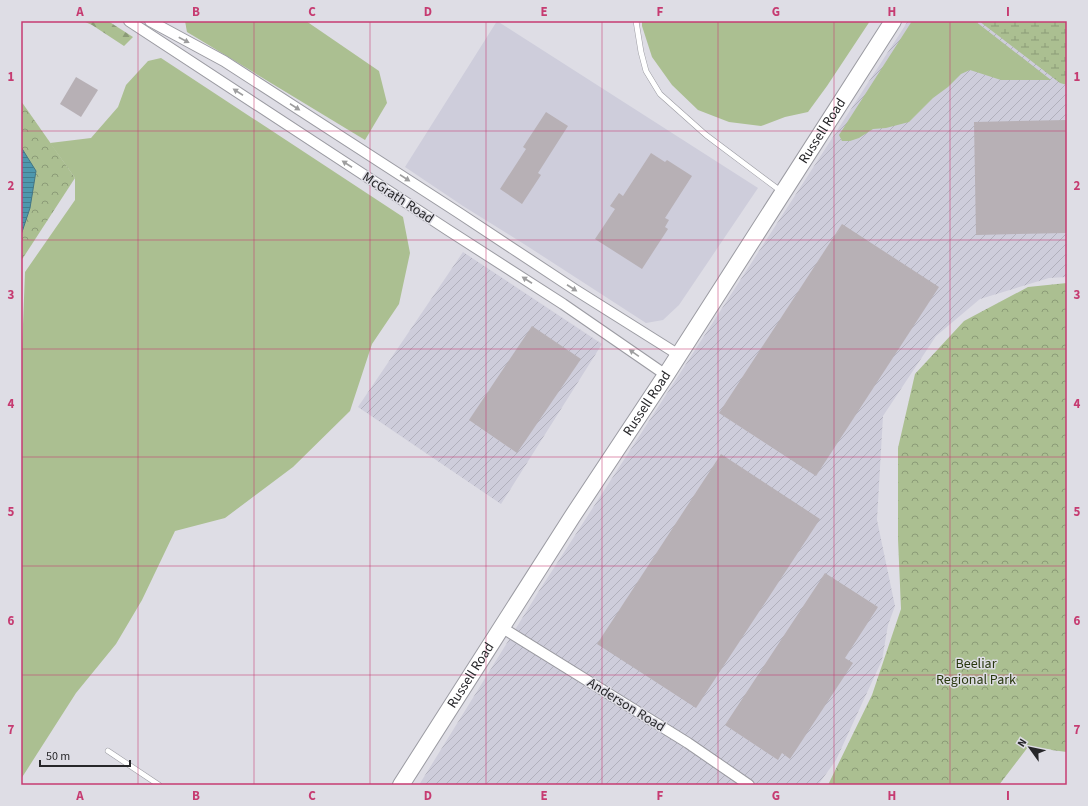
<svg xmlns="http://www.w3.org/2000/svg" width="1088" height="806" viewBox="0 0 1088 806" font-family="'Source Sans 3',sans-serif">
<defs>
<pattern id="industrial-furrows" width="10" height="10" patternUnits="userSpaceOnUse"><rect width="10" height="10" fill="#cecddb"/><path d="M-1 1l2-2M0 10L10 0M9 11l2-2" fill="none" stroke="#b1b0bc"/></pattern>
<pattern id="forest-firs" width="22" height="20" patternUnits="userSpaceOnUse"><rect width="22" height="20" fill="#abbf91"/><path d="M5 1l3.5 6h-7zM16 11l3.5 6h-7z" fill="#8b9b77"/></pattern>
<pattern id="wetland-marsh" width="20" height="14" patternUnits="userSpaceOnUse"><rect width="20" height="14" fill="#abbf91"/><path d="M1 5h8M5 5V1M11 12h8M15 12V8" fill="none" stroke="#8b9b77"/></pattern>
<pattern id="park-crowns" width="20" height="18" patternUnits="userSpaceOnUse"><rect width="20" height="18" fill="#abbf91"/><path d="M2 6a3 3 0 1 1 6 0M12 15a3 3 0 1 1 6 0" fill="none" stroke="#8b9b77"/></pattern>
<pattern id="water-rules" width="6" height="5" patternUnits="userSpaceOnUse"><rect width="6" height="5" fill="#4e98ae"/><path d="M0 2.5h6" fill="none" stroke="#417c8e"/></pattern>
</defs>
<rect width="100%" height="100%" fill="#dedde5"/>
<polygon fill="#cecddb" points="497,21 758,188 679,305 663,320 646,323 524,244 463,206 405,167"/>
<g fill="url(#industrial-furrows)">
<polygon points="908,21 1067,21 1067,277 1049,278 980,299 936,336 883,416 877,520 895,606 888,625 882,660 836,760 818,785 419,785 539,591"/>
<polygon points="463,252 602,344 501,504 358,407"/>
</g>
<g fill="#abbf91">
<polygon points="185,21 306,21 379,71 387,103 365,140 187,32"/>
<polygon points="642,21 870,21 827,86 808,112 785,117 761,126 729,122 698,110 672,85 652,57 642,26"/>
<polygon points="912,21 975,21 1051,80 1001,80 970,70 961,74 948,87 933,98 909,122 886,128 873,129 859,138 850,141 842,141 839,135"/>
<polygon points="161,58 403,217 410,253 399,304 372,344 350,411 293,467 225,518 175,531 142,600 116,644 76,693 21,779 21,377 25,272 75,200 75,178 50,143 91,138 118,107 126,85 148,61"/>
</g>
<polygon fill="url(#forest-firs)" points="83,21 108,21 133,37 124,46 92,25"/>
<polygon fill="url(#wetland-marsh)" points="979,21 1067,21 1067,85 1060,83"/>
<g fill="url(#park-crowns)">
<polygon points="21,101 75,178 21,261"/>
<polygon points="1067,283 1067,752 1028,747 999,785 828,785 872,695 901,609 898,539 898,448 915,374 964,321 1028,287"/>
</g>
<polygon fill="url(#water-rules)" stroke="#427686" points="21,147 36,171 30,208 21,235"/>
<g fill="#b7b0b5">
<polygon points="76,77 98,90 81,117 60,104"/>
<polygon points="546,112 568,126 538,173 541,175 522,204 500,189 526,149 523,147"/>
<polygon points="1067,120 1067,233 976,235 974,122"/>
<polygon points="651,153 665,162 667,160 692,176 665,218 669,220 665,227 668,229 642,269 595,239 615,209 610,206 619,193 623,196"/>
<polygon points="842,224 939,287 816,476 719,413"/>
<polygon points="532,326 581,359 517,453 469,420"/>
<polygon points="721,454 820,519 696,708 597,644"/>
<polygon points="825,573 878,607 845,658 853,663 790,759 782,753 778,760 725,725"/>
</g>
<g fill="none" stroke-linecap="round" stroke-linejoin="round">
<defs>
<g id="service">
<polyline points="636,21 641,52 646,71 660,94 706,135 782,192"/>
<polyline points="108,751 159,785"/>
</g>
<g id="minor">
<polyline points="129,21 448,230 563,304 666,375"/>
<polyline points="150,21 224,61 459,213 574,289 679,355"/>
<polyline points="501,627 688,743 749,785"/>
</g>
<g id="primary">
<path id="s1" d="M401 785 572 517 666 375 893 21"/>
</g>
</defs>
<use href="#service" stroke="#9b9ba2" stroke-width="6"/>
<use href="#minor" stroke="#9b9ba2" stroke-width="12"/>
<use href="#primary" stroke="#9b9ba2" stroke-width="18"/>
<use href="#service" stroke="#fff" stroke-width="5"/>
<use href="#minor" stroke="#fff" stroke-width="10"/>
<use href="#primary" stroke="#fff" stroke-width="16"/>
</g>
<defs><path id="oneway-solid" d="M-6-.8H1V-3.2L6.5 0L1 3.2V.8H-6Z"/></defs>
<g fill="#9e9e9f">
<use href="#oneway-solid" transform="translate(184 40) rotate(28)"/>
<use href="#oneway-solid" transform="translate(238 92) rotate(-147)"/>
<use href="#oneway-solid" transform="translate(295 107) rotate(33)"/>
<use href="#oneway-solid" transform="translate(347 164) rotate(-147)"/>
<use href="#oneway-solid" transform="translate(405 178) rotate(33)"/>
<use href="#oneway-solid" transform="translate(527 280) rotate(-147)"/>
<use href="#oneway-solid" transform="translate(572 288) rotate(33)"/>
<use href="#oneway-solid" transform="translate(634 353) rotate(-145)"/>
</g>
<path fill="none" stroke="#c63b71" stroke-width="1" stroke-opacity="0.55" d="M138 21V785M254 21V785M370 21V785M486 21V785M602 21V785M718 21V785M834 21V785M950 21V785M21 131H1067M21 240H1067M21 349H1067M21 457H1067M21 566H1067M21 675H1067"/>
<g text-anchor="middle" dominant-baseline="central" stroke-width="3" stroke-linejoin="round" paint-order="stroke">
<g font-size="14" fill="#27272a" stroke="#dedde5">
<text stroke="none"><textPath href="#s1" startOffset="778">Russell Road</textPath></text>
<text transform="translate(398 198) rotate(33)">McGrath Road</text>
<text stroke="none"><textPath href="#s1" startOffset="454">Russell Road</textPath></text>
<text stroke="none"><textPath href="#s1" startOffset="130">Russell Road</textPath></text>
<text transform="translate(626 705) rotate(32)">Anderson Road</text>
</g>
<g font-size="14" fill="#2a390f" stroke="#dedde5">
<text x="976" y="664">Beeliar<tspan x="976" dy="16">Regional Park</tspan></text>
</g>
</g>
<rect width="1088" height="806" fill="none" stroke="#dedde5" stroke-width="44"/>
<g transform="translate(1030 748) rotate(303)" stroke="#dedde5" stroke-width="3" paint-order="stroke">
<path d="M0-3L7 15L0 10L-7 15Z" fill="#27272a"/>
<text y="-6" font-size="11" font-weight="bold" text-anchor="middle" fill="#27272a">N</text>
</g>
<path d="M40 760v6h90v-6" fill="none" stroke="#27272a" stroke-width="2"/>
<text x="46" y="760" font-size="12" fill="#27272a" stroke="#dedde5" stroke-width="3" paint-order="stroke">50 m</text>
<rect x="22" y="22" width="1044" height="762" fill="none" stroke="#c63b71" stroke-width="1.5"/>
<g font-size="13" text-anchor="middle" font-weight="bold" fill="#c63b71">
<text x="80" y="16">A</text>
<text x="196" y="16">B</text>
<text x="312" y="16">C</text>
<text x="428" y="16">D</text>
<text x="544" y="16">E</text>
<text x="660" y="16">F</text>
<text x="776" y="16">G</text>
<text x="892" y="16">H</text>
<text x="1008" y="16">I</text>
<text x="11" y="81">1</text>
<text x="1077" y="81">1</text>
<text x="11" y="190">2</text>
<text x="1077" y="190">2</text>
<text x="11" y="299">3</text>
<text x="1077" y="299">3</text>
<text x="11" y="408">4</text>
<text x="1077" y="408">4</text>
<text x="11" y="516">5</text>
<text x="1077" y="516">5</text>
<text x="11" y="625">6</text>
<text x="1077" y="625">6</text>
<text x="11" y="734">7</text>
<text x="1077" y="734">7</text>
<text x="80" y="800">A</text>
<text x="196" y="800">B</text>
<text x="312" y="800">C</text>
<text x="428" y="800">D</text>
<text x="544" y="800">E</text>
<text x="660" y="800">F</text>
<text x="776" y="800">G</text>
<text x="892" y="800">H</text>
<text x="1008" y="800">I</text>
</g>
</svg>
